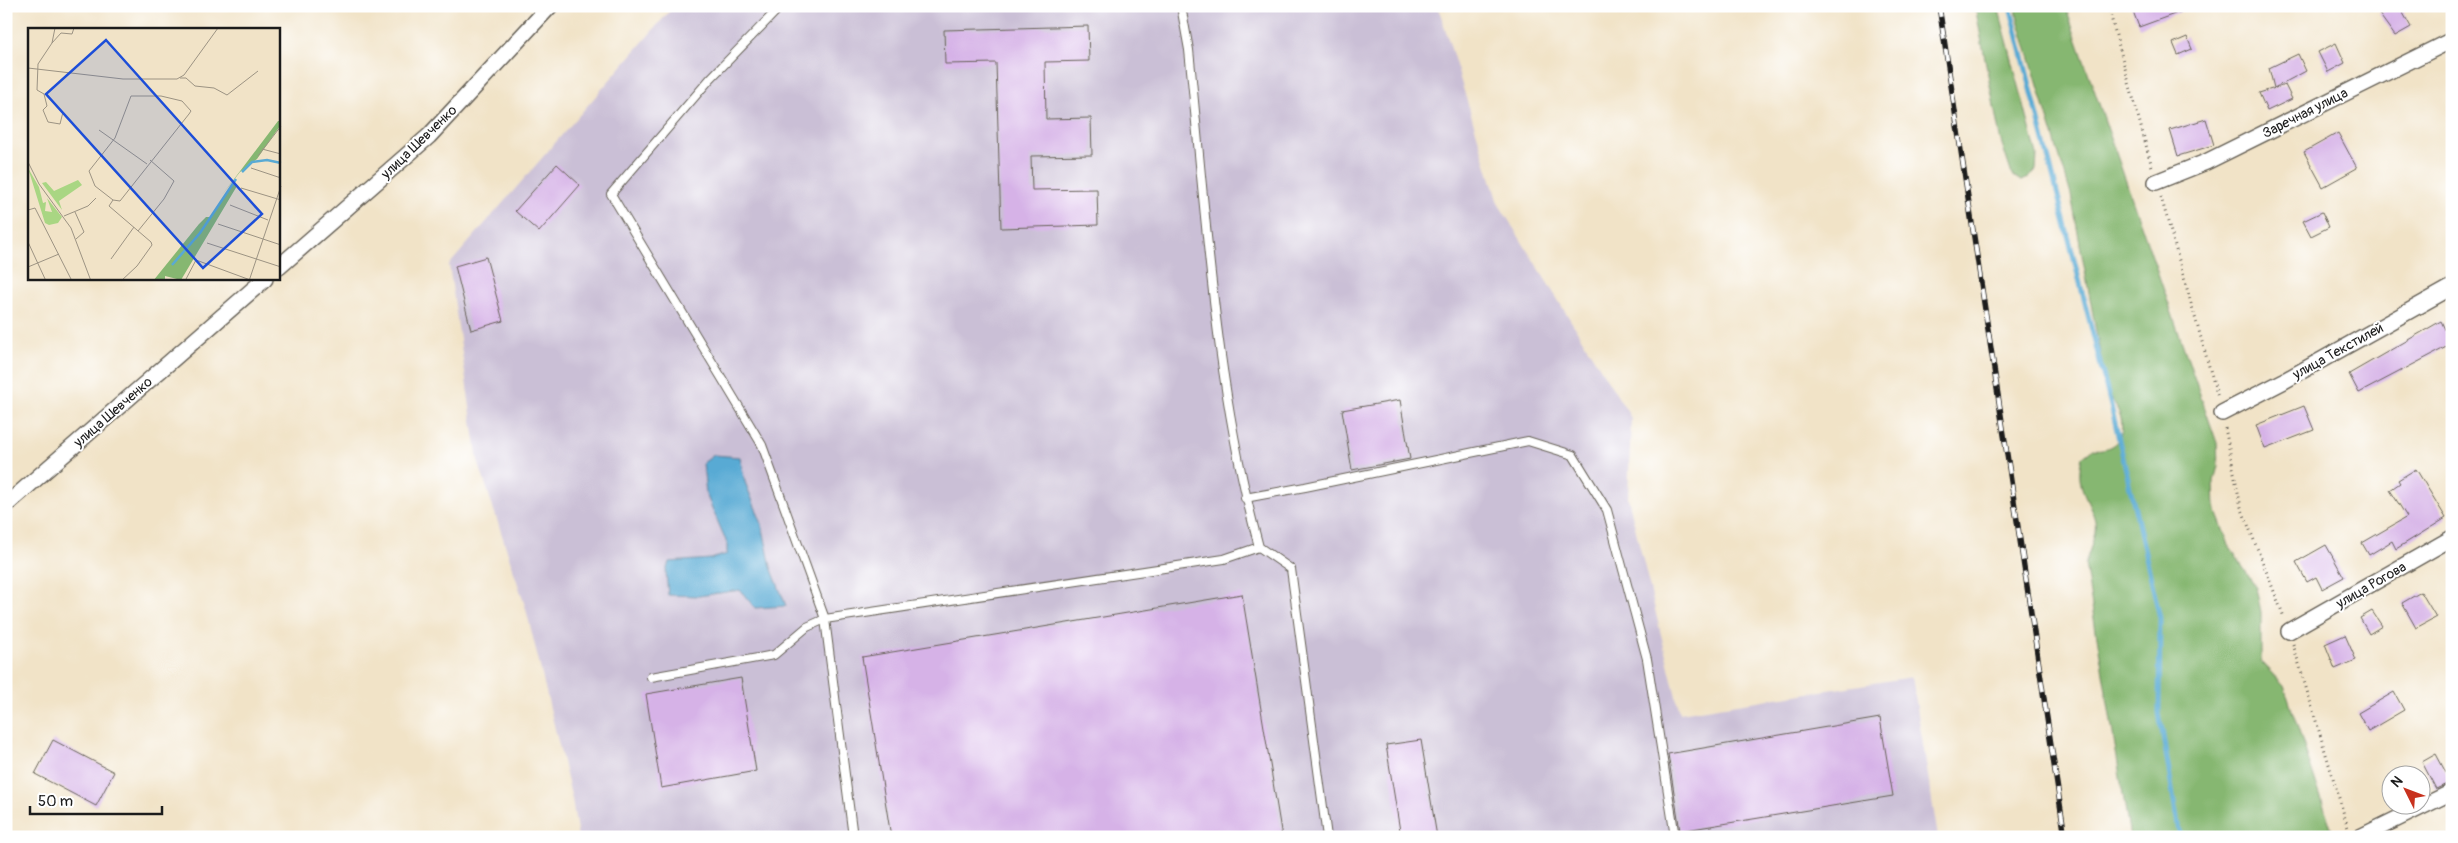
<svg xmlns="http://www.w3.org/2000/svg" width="2458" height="843" viewBox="0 0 2458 843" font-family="Pangolin,sans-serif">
<rect width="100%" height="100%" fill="#fff"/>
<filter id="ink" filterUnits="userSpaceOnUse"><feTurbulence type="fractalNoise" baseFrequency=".02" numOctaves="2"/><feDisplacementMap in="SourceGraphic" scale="10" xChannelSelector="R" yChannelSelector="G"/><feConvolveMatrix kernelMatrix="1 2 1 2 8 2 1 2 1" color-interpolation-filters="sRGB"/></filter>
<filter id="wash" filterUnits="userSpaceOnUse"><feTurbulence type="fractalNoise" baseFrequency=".0096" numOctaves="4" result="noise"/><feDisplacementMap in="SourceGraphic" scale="20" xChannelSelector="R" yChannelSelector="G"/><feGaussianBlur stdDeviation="1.12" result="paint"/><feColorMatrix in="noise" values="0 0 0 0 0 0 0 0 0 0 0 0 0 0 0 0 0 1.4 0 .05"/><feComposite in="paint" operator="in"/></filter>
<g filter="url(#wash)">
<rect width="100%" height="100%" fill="#f1e3c7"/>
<polygon fill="#cabfd6" points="674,6 1438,6 1498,203 1631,418 1628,498 1680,713 1912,677 1938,837 578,837 572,799 526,609 478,461 449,265"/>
<g fill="#86b771" stroke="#516a46">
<polygon points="1975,6 1998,6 2037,155 2036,170 2029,178 2021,181 2012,175 2000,138"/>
<path d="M2016 6H2065L2217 443 2218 466 2214 481 2215 509 2229 545 2256 588 2261 612V662L2284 686 2334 837H2130L2085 564C2089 550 2099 532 2094 517 2086 493 2075 486 2082 457L2092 449C2113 452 2127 438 2120 415 2117 407 2111 399 2107 391L2071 195 2017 16Z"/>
</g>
<polygon fill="#59aad4" stroke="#3a6378" points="714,455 740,457 745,482 762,524 771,567 786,606 755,608 740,590 699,596 668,595 666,572 669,562 711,559 727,554 727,543 706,494 703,463"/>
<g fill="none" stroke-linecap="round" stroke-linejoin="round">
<polyline stroke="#59aad4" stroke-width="5" points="2010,6 2114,418 2160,618 2159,712 2180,837"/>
</g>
<g id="blocks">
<g fill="#d6b2e7">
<polygon points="2131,6 2190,6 2191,8 2139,27"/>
<polygon points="2392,6 2399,6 2411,27 2395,36 2379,14"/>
<polygon points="1088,26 1089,61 1045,62 1046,119 1091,118 1092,155 1031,156 1032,190 1097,189 1098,225 1001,228 996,63 945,64 944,30"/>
<polygon points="2187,37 2192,49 2178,55 2173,43"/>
<polygon points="2336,43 2345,63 2328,72 2318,52"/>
<polygon points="2298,54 2306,71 2274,88 2269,68"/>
<polygon points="2285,85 2292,99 2267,111 2259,93"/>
<polygon points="2206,119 2214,145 2178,156 2170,130"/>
<polygon points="2338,133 2357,168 2323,187 2304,152"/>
<polygon points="557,164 580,185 539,232 515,211"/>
<polygon points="2322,212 2329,227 2311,236 2303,221"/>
<polygon points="486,257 503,321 471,330 455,266"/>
<polygon points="2441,321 2452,344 2359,393 2349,374"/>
<polygon points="1400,400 1410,459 1352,470 1342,410"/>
<polygon points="2304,406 2314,430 2265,449 2256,425"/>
<polygon points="2416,469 2446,518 2396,549 2392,541 2369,555 2362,543 2407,517 2390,490 2400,483 2398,480"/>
<polygon points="2326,545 2344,577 2322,589 2316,577 2307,582 2296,562"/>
<polygon points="2421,592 2436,617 2416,628 2402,603"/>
<polygon points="1242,594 1282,837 891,837 862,657"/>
<polygon points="2372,611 2382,626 2369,634 2360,618"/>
<polygon points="2345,635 2356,660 2335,669 2325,644"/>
<polygon points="741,678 756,771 661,788 646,694"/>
<polygon points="2394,692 2404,710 2368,731 2358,713"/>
<polygon points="1880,718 1893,796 1680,831 1668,754"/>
<polygon points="53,740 114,772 96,806 35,774"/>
<polygon points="1421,740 1437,837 1401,837 1386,745"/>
<polygon points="2436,754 2451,782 2436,789 2422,762"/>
</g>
</g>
</g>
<g filter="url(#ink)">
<use href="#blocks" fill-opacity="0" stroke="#676258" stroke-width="1"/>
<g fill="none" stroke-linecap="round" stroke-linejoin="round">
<defs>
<g id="lane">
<polyline points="781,6 710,79 611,194 762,445 825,619 853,837"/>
<path d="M1181 6 1189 50C1206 216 1215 386 1259 547L1291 569 1327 837"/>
<polyline points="1245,498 1305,487 1528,441 1573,455 1607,510 1647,659 1675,837"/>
<polyline points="651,677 774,655 807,627 825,619 1224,559 1259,547"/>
</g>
<g id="street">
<polyline points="2156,182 2206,162 2452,40"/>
<polyline points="279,267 429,136 550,6"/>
<polyline points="2222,413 2284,381 2452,287"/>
<polyline points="6,505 265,279"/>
<polyline points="2289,631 2452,538"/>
<polyline points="2360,837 2452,792"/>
</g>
</defs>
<use href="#lane" stroke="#676258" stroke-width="10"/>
<use href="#street" stroke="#676258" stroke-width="18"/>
<g stroke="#676258" stroke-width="3" stroke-dasharray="1 4" stroke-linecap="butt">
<polyline points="2108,6 2152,167"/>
<polyline points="2161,197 2218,398"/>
<polyline points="2225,428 2241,507 2284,617"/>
<polyline points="2293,644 2348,828"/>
</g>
<use href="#lane" stroke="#fff" stroke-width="8"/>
<use href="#street" stroke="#fff" stroke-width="15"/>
<defs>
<polyline id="rail" points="1939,6 2065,837"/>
</defs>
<use href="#rail" stroke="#1c1c1c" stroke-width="5.5"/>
<use href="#rail" stroke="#fff" stroke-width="4" stroke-dasharray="11" stroke-linecap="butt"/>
</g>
</g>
<g text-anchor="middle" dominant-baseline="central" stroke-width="4" stroke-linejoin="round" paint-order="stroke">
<g font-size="14" fill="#1c1c1c" stroke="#fff">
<text transform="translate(2305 113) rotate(-27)">Заречная улица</text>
<text transform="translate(419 142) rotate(-44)">улица Шевченко</text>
<text transform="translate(2338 351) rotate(-29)">улица Текстилей</text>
<text transform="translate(113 412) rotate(-41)">улица Шевченко</text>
<text transform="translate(2371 585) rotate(-30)">улица Рогова</text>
</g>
</g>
<g transform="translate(28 28)">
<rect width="252" height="252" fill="#f1e3c7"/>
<path d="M0 140 11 159 15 175 18 174 17 183 24 184 19 170 34 189 30 195 21 197 17 195ZM50 152 54 157 31 173 34 182 14 155 18 154 26 163Z" fill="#a9d683"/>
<path d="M250 93H252V98L229 131 212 144 194 167ZM205 156H209V158L153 252 137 248V252L125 253 171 196 178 189H183Z" fill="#86b771"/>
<path fill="none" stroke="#59aad4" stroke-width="2.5" d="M214 144 224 134 239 132 253 135M144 237 172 205 208 151"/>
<path fill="none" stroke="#9c9383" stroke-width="1" d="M27 0 24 15 10 36 9 62 16 66 19 78 15 82 20 94 32 96 35 84M24 15 33 5 44 6 46 0M0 40 95 51H149L156 47 190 0M152 50H158L167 58 186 60 199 67 230 43M71 102 119 136M234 121 253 126M230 128 253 98M0 134 11 156 43 200 63 253M223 140 253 150M213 160 253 172M85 172 92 173 161 86 163 83 154 73 133 68H103L87 110 61 143 67 158 85 172 81 178 123 214 124 217 109 238 93 253M202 177 240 192M0 182 7 180 44 253M47 184 56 204 48 211M36 188 60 178 68 170M190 196 253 217M110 203 136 171 146 153 122 132M0 214 18 253M179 215 253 239M83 231 106 199M0 239 31 226M157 253 168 232 225 253M221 253 253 158"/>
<path fill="#1d4ed8" fill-opacity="0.15" stroke="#1d4ed8" stroke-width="2.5" d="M78 12 234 186 175 240 18 66Z"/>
<rect width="252" height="252" fill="none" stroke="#1c1c1c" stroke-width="2.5"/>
</g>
<rect width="2458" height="843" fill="none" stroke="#fff" stroke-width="25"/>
<g transform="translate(2406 790) rotate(312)"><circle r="24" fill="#ffffff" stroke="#a4a4a4"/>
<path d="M0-4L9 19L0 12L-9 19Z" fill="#c8321e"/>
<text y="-8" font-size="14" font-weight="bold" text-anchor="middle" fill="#1c1c1c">N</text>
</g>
<path d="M30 806v8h132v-8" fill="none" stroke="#1c1c1c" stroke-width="2.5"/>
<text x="38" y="806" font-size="15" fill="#1c1c1c" stroke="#ffffff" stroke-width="4" paint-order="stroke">50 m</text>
</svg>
